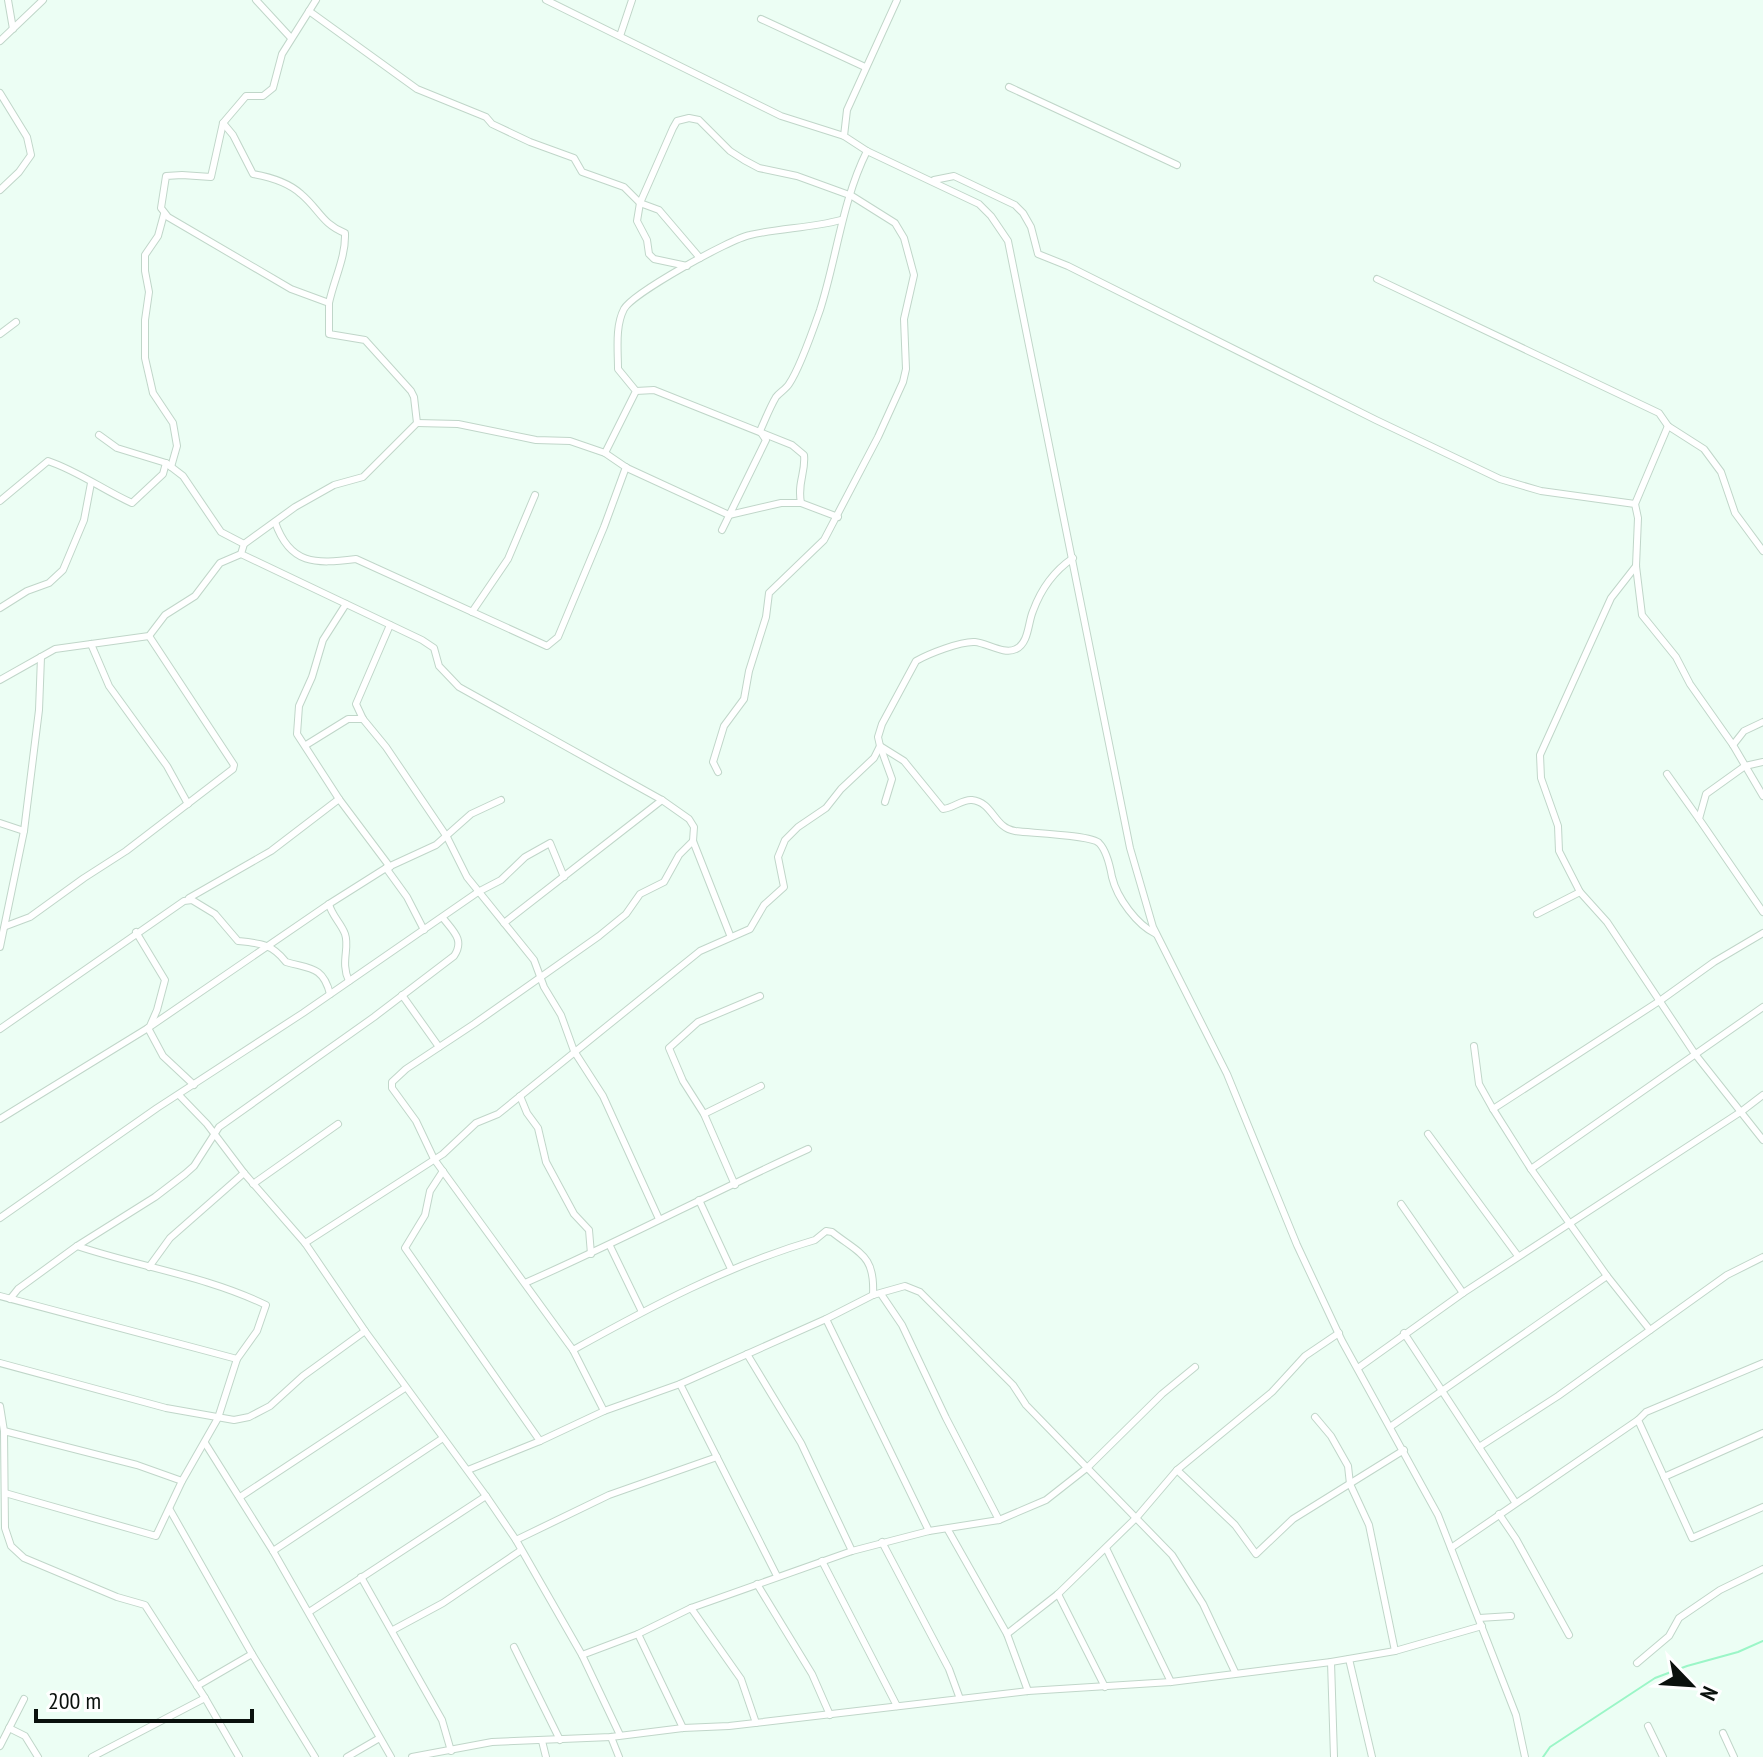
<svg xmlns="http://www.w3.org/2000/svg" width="1763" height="1757" viewBox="0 0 1763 1757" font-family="'PT Sans Narrow',sans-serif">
<rect width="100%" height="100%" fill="#ecfef4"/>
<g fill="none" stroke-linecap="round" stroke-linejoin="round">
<polyline stroke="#9bf6c7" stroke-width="2" points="1543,1757 1550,1747 1655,1678 1687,1666 1738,1652 1763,1641"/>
<defs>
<g id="minor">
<polyline points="8,0 13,29"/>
<polyline points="256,0 291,38"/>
<polyline points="316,0 282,54 273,88 263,96 246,96 223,123 211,177 182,175 166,176 161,208 168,217 291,289 329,303 329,334 365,340 411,391 414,397 417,423 363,477 334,485 295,507 244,544 241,554 422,640 434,648 439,666 459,687 662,800 689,819 694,827 693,841 730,935"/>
<polyline points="546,0 781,116 844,136"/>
<polyline points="897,0 847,110 844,136 867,151 979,204 991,216 1008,241 1130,848 1153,927 1227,1074 1297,1245 1342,1341 1438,1515 1516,1715 1525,1757"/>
<polyline points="309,11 417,89 486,117 492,124 530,142 574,158 582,172 624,187 640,203 659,210 700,258"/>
<polyline points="761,19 865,67"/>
<polyline points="620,36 632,0"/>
<polyline points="0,41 43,0"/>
<polyline points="1009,87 1177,165"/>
<polyline points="0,93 27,137 31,155 19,172 0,190"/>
<path d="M223 123 233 135 253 174C270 177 288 182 301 194 319 209 322 224 345 233 346 257 334 279 329 303"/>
<polyline points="934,180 954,176 1015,205 1023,213 1031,227 1038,254 1068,266 1376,420 1500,479 1541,491 1635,504 1638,518 1636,566 1642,615 1676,657 1690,684 1733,745 1763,796"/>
<polyline points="164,214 158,236 145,255 145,271 149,292 145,320 145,358 153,393 173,423 177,446 171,467"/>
<polyline points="687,266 654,259 649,254 647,240 637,221 640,203 673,128 677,121 689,118 699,120 730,151 744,160 759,168 797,176 852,196 895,223 904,238 914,275 904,319 906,369 903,382 878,437 824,540 769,593 766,617 749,671 744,699 724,726 713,762 718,772"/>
<polyline points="1377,279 1659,413 1668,426 1704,449 1721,472 1735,513 1763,551"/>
<polyline points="0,334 16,322"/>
<path d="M636 391 654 390 792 445 804 455C806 473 797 482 801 503"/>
<polyline points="417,423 458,424 536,440 570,441 605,453 627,468 729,515 781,503 801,503 838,517"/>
<polyline points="99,435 117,448 166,463 183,476 221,532 244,544"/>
<path d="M605 453 636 391 618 369C618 350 615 326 624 309 633 293 730 239 750 235 781 228 811 228 841 220"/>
<path d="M0 501 48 461C78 471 103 490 132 503L163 474 166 463"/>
<polyline points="1635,504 1668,426"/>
<path d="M275 522C290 565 315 564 356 559L547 646 558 637 604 527 626 467"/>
<path d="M722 530 766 440 760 431C765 420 770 407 776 397 780 392 786 389 789 384 800 368 813 330 820 310 837 257 842 201 867 151"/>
<polyline points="1636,566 1611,598 1540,755 1541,778 1558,826 1559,851 1580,892 1607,922 1695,1054 1763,1140"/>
<polyline points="0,608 27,591 49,583 63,570 84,520 91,483"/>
<polyline points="472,612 508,559 535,495"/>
<polyline points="390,625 356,704 363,719 386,747 447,837 467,877 534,960 544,987 561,1015 574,1051 603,1096 659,1219"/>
<polyline points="91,644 109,686 167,766 188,804"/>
<polyline points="0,680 55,649 149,636 165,615 195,596 220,563 241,554"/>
<polyline points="306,745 348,719 363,719"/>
<polyline points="1733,745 1744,731 1763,722"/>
<path d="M880 746 904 761 943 809C954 808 962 799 972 800 993 802 994 828 1015 831 1030 833 1092 835 1099 843 1107 851 1110 866 1112 877 1117 898 1137 925 1156 934"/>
<polyline points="880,746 892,779 885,802"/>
<polyline points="1763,762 1745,766 1706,794 1699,819 1763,912"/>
<polyline points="1667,774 1699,819"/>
<polyline points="339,799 297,734 299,706 312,677 323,640 346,604"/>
<polyline points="0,823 24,831"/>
<polyline points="386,868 407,897 424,930"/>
<polyline points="189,898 271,851 339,799 390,867"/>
<path d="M329 904C332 916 341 923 345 934 350 948 340 962 349 981"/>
<polyline points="1537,914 1580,892"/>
<polyline points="504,923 662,800"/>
<polyline points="6,926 30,917 84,878 126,851 233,769 234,765 149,636"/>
<polyline points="136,932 165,980 157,1010 150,1026"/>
<polyline points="0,947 24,831 39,710 41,657"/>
<polyline points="402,995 439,1047"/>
<polyline points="148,1028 163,1056 194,1085"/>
<path d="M0 1029 184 901 192 900 215 914 238 941C260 943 272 944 286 962 310 969 323 966 330 994"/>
<polyline points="1474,1046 1479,1084 1493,1109 1531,1169 1607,1276 1650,1330"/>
<polyline points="179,1095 207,1124 244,1173 305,1243 365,1331 486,1496 516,1540 582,1655 620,1735"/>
<polyline points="520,1096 527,1113 538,1128 546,1162 574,1214 589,1230 591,1254"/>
<polyline points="1493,1109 1661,1000 1714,962 1763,933"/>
<polyline points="704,1114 761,1086"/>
<polyline points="0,1119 148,1028 329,904 386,868 436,845 471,814 501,800"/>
<polyline points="1428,1134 1518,1256"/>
<polyline points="1531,1169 1763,1007"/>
<polyline points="443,1171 430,1191 425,1215 405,1248 540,1441"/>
<polyline points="253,1184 338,1124"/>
<polyline points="735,1185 704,1114 683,1081 669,1048 698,1022 760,996"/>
<polyline points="699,1200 731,1269"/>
<polyline points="1401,1204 1463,1293"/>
<polyline points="0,1218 157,1108 303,1013 478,892 501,880 525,857 550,843 564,877"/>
<path d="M305 1243 443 1154 476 1123 498 1114 700 951 750 929 764 905 784 887 778 857 785 840 798 827 826 808 841 789 874 758 880 746 878 737 882 724 916 661C928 654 961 641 975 642 987 643 1004 655 1016 649 1029 643 1028 622 1033 611 1041 589 1054 571 1073 558"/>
<polyline points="610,1246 642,1312"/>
<polyline points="149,1267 170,1238 244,1173"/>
<path d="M525 1283C621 1241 713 1192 808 1149"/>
<polyline points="881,1294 902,1325 946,1418 999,1520"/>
<polyline points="0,1296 237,1359"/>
<path d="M10 1299 18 1289 77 1246 155 1197 185 1174 194 1166 219 1127 374 1017 454 956C465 940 453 931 443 918"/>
<polyline points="826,1319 929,1531"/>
<polyline points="1404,1333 1515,1502"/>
<path d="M573 1350C650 1307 729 1265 815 1240L826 1231 832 1232C860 1254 875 1255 873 1295"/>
<polyline points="747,1354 801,1443 852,1551"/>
<polyline points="0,1363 166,1408 234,1420 249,1417 270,1406 303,1376 365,1331"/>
<polyline points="1763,1363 1646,1412 1638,1420 1692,1538 1763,1507"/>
<polyline points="1358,1368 1463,1293 1742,1111 1763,1095"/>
<polyline points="680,1384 777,1576"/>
<polyline points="0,1406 4,1431 5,1528 11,1546 24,1558 117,1597 145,1605 205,1698 239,1757"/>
<polyline points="604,1411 573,1350 434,1159 416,1121 392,1088 392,1082 406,1069 474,1024 599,936 626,914 640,894 664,882 679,855 693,841"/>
<polyline points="1315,1417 1331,1436 1348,1466 1350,1484 1369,1525 1395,1651"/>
<polyline points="1390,1427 1607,1276"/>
<polyline points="4,1431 137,1465 182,1481"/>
<polyline points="205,1443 273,1551 391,1757"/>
<polyline points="1479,1447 1558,1396 1727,1275 1763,1257"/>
<polyline points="468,1470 540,1441 604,1411 680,1384 826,1319 873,1295 905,1286 920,1292 1013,1385 1026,1405 1172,1555 1203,1604 1235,1672"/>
<polyline points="1177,1470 1235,1525 1256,1554 1293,1519 1404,1450"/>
<polyline points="1664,1477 1763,1433"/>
<path d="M5 1493 156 1536 182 1481 218 1418 237 1359 257 1331 266 1305C206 1276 140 1267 77 1246"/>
<polyline points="240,1497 405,1388"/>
<polyline points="170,1510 252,1654 315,1757"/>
<polyline points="1499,1514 1516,1539 1569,1635"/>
<polyline points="948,1530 1007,1634 1028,1691"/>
<polyline points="516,1540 609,1495 717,1457"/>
<polyline points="882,1542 949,1669 960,1699"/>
<polyline points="1106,1548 1171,1682"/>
<polyline points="1451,1548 1638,1420"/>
<polyline points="273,1551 443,1438"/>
<polyline points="822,1561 897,1706"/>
<polyline points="361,1577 442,1720 451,1751"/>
<polyline points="757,1584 812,1674 830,1715"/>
<polyline points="1058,1594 1105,1687"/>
<polyline points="691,1608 741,1679 756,1723"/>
<polyline points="309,1612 486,1496"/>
<polyline points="1479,1618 1511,1616"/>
<polyline points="393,1630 443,1603 520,1551"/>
<polyline points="638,1634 683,1728"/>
<polyline points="1007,1634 1058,1594 1137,1517 1177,1470 1272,1392 1305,1356 1339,1333"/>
<polyline points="514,1647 560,1740"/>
<polyline points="582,1655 638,1634 691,1608 852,1551 929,1531 999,1520 1046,1500 1088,1467 1162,1394 1195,1367"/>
<polyline points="1349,1659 1372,1757"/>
<polyline points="1331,1662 1334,1757"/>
<polyline points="1637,1663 1669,1636 1679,1618 1720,1590 1763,1569"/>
<polyline points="197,1686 252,1654"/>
<polyline points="1648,1726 1663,1757"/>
<polyline points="9,1728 25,1736 38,1757"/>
<polyline points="1723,1733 1734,1757"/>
<polyline points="611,1737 619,1757"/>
<polyline points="542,1741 546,1757"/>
<polyline points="0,1746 24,1699"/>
<polyline points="92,1757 205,1698"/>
<polyline points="347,1757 378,1739"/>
<polyline points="412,1757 492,1742 611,1737 683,1728 729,1726 1028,1691 1171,1682 1331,1662 1395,1651 1482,1626"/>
</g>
</defs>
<use href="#minor" stroke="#c0d6c9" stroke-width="8"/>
<use href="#minor" stroke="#fff" stroke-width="6"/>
</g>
<g transform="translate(1691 1685) rotate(115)" stroke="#ffffff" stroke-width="6" paint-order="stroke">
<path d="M0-6L14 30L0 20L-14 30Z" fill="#0a110d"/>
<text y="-12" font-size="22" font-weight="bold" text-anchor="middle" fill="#0a110d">N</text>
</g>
<path d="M36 1709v12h216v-12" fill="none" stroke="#0a110d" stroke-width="4"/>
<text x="48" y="1709" font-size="24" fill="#0a110d" stroke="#ffffff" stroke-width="6" paint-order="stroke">200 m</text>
</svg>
